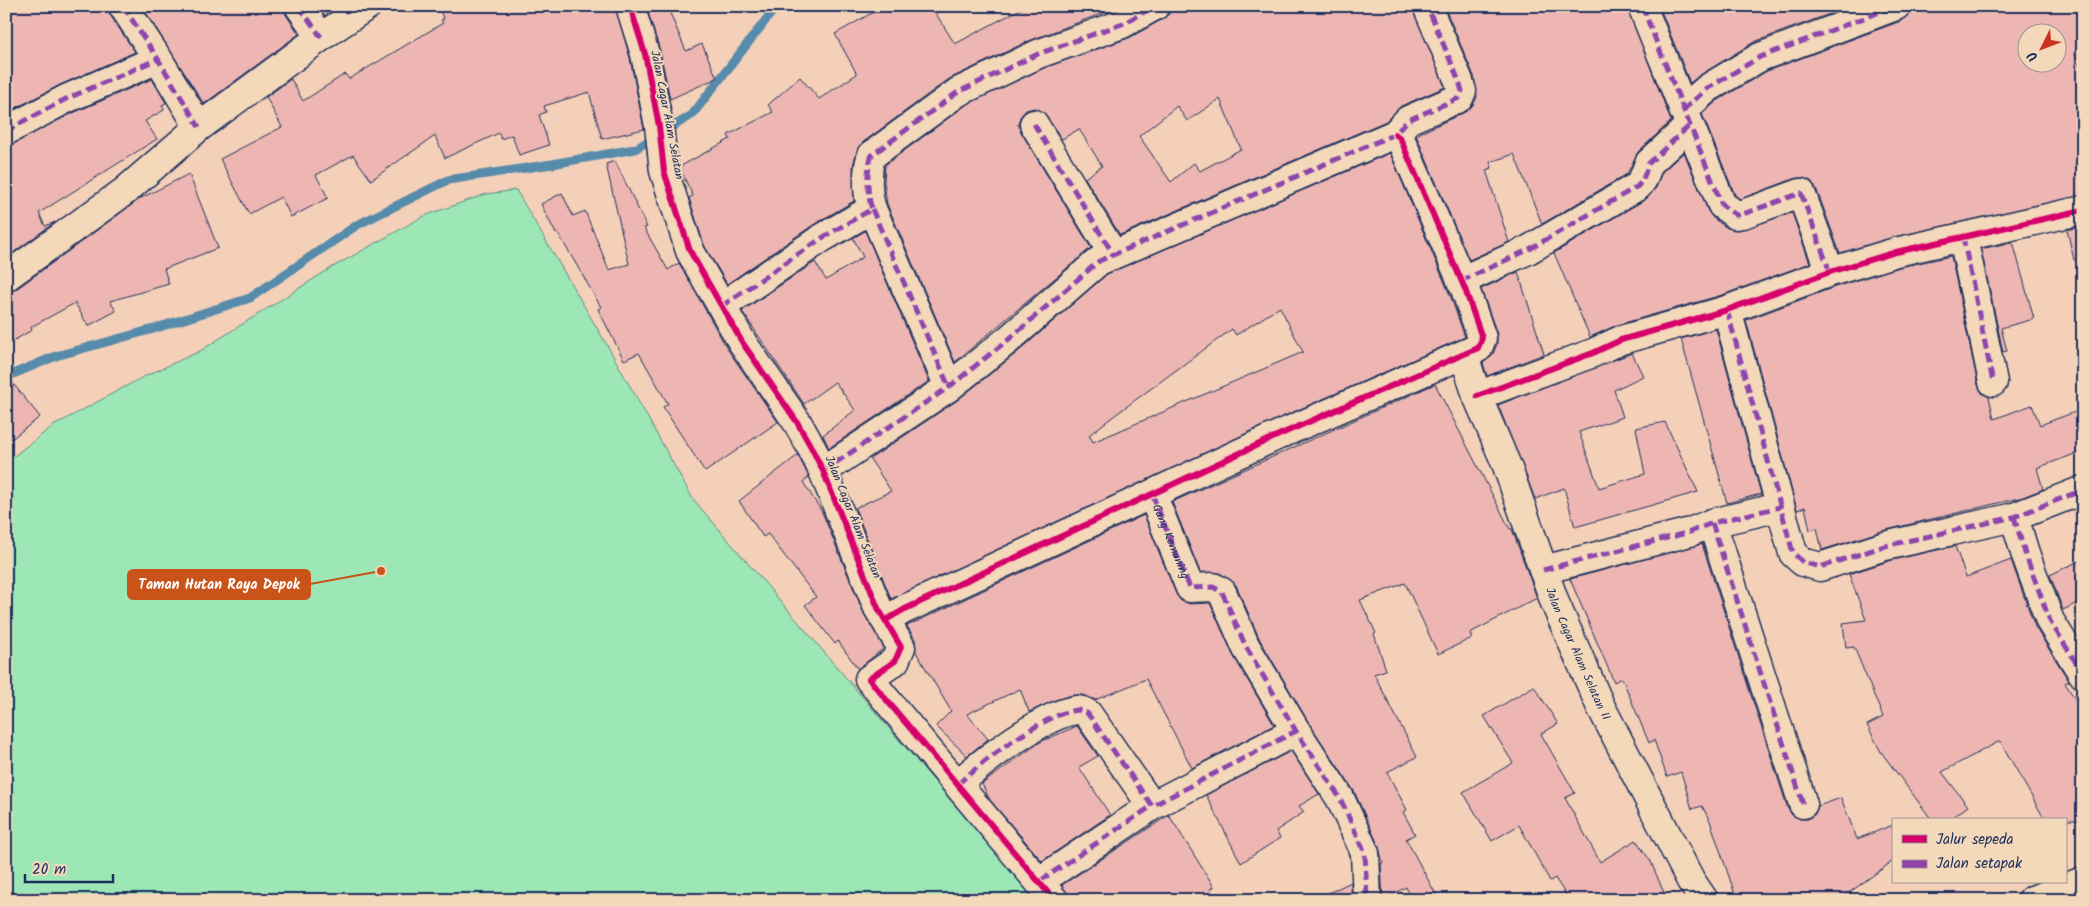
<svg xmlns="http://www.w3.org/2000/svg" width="2089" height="906" viewBox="0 0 2089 906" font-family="Kalam,sans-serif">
<rect width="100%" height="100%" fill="#f4d0b8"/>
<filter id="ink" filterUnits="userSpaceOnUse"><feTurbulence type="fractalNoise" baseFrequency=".02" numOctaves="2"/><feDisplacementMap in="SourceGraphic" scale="10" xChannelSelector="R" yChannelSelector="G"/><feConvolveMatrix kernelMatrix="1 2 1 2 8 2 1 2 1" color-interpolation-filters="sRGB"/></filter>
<g filter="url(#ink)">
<polygon fill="#9de6b5" stroke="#5c8a8a" points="516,190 611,352 693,499 1036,900 6,900 6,462 53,426 141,378 200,351 331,268 424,216 486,194"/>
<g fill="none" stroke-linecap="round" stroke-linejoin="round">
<polyline stroke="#568bab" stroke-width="9" points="6,377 56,356 150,330 250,298 357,225 448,180 552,164 635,149 692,115 772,12 781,6"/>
</g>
<g fill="#eeb6b2" stroke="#1b2f5e" fill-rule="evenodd">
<polygon points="6,6 107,6 110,15 135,52 60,85 6,113"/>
<polygon points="142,6 284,6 286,15 299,34 204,104"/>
<polygon points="318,6 339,6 325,16"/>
<polygon points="437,6 615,6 630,58 644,129 602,139 589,92 544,106 546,112 539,115 549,145 519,155 512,135 501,139 499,133 445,158 435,136 371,180 353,155 316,175 328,198 291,217 281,197 249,214 220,159 282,127 266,97 291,79 303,101 345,74 349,79 443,23 441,20 444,19"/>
<polygon points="646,6 667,6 686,51 702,44 717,78 670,99 660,51"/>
<polygon points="884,6 931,6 955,44 1026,6 1122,6 1031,40 949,79 862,143 857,150 853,166 854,201 813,225 727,284 704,245 689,198 693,196 679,167 730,139 728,135 773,112 768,105 800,77 819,99 857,74 835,34"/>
<path d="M1171 6H1412L1445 87 1401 106 1386 121 1120 235 1085 178 1102 166 1079 129 1062 139 1042 111 1034 108 1026 110 1020 117 1018 125 1021 132 1091 248 955 362 887 204 884 182 885 165 966 105 1044 68 1129 38 1163 19 1169 14ZM1220 99 1241 149 1200 171 1194 163 1171 182 1139 136 1177 106 1187 121Z"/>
<polygon points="1444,6 1627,6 1671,121 1638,152 1627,174 1542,224 1514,154 1490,162 1492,168 1486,170 1509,242 1469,260 1416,135 1465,112 1473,105 1477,97 1474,76"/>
<polygon points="1659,6 1847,6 1848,7 1754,42 1700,75 1690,83"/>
<path d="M1921 6H2083V48L2074 52 2083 75V195L1893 237 1840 253 1816 188 1811 181 1803 178H1796L1740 199 1735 195 1702 114 1717 101 1767 71 1901 21 1911 11ZM2026 32H2056V62H2026Z"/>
<polygon points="152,79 166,103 162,105 164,110 145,121 157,139 39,213 45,226 55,222 6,258 6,146 73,113"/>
<polygon points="1684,152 1708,211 1713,218 1727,228 1738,230 1792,213 1810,263 1722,295 1617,325 1590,337 1554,253 1646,199 1656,188 1662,172"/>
<path d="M1390 153 1450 295 1465 337 1275 420 891 599 855 508 891 491 870 459 959 399 1019 351 1107 274ZM1280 307 1303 352 1093 442 1089 435 1115 415 1232 329 1236 335Z"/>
<polygon points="615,161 647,227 644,228 668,270 679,263 728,350 778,422 705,472 663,407 668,404 639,353 624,360 598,309 601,307 558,233 556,234 541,204 562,193 573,216 585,211 609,270 629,264 606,164"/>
<polygon points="189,174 218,248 164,269 169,284 110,301 116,311 88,326 75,303 31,327 32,330 6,345 6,292 15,290 141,198"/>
<polygon points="2083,226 2083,259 2074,260 2067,230"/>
<polygon points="865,231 929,381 829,448 823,435 855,410 835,382 804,404 742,311 815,262 826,280 863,257 853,238"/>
<polygon points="2013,242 2034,319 2001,328 2007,351 2003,352 1981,249"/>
<polygon points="1951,256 1978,385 1982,393 1989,397 1994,419 2032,405 2040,425 2083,409 2083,451 2037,468 2043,489 2023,497 1882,531 1822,550 1817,528 1810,530 1805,507 1797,510 1746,320 1835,287 1900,267"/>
<polygon points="1518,272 1544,354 1487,376 1483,363 1493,354 1497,344 1497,334 1481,289"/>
<polygon points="1716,329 1761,494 1727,503 1681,339"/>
<polygon points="1632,353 1643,376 1614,390 1623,417 1579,432 1599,488 1645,474 1636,428 1665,422 1698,492 1575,527 1564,488 1535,499 1498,405"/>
<polygon points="6,375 40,417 6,443"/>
<polygon points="1435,384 1510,529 1512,529 1537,598 1470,633 1472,638 1438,654 1405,583 1360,600 1376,633 1374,634 1386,670 1374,674 1417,757 1387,772 1407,810 1403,812 1415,834 1406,839 1439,900 1412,900 1406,887 1383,900 1381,864 1383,863 1379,847 1354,791 1309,723 1260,640 1236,585 1220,573 1200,572 1172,502"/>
<polygon points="798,455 809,477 803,482 822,512 864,614 884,648 858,669 838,641 835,644 805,605 816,597 768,534 763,537 739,501"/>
<polygon points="1144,515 1176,594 1181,601 1190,604 1210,603 1233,655 1274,725 1192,768 1146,679 1095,700 1084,695 1073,695 1058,699 1029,712 1020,689 967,714 988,739 967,756 936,726 951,711 916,652 915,639 907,626"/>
<polygon points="1702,544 1788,809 1792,815 1800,819 1808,819 1815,814 1818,806 1841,798 1857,839 1893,825 1893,861 1839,900 1737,900 1710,821 1702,806 1692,809 1681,772 1667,777 1654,740 1649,743 1622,678 1614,682 1570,579"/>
<polygon points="1955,546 1966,577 2011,560 2035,627 2069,681 2065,683 2083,712 2083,820 2045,820 2000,741 1942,772 1968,806 1949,820 1932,820 1881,752 1867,725 1883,717 1854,647 1846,648 1843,623 1866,620 1849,574 1889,561"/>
<polygon points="2083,559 2083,600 2063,610 2050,575"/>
<polygon points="1534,686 1558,724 1541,734 1575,793 1565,798 1600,862 1636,840 1651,862 1667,900 1569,900 1555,878 1550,881 1519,825 1492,841 1463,792 1513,763 1484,716"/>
<polygon points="1077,726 1098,756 1079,767 1110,815 1042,861 990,800 982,784 1040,742"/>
<polygon points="1291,751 1319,794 1299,806 1304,812 1276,831 1280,838 1241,863 1206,795"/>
<polygon points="1169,815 1214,887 1210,889 1217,900 1069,900 1062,885"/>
<polygon points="1351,882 1351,900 1314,900"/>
</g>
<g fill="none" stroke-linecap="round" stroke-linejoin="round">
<defs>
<g id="minor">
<polyline points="123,6 158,59 199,127"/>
<polyline points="299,6 321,37"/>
<polyline points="630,6 645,54 659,126 664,171 690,251 742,342 797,422 810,445 823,471 878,608 901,647 895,661 869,679 1054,900"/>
<polyline points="1642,6 1722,205 1736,215 1743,214 1801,193 1830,272"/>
<polyline points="1683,110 1708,88 1760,57 1896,6"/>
<polyline points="1034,124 1113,254"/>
<polyline points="6,131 66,99 158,59"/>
<polyline points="872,209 949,387"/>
<polyline points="1963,237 1993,382"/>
<polyline points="6,277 125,191 199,127 321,37 367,6"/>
<polyline points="1461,281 1528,250 1638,186 1643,179 1649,163 1689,126"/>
<path d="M722 306 822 238 872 209C867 195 866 169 872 155L958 92 1038 54 1122 24 1155 6"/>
<polyline points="1727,310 1793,553 1803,562 1820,567 1885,546 2014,517 2083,490"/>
<path id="s1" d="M1464 355 1477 396 1507 466 1555 603 1600 705 1691 881 1704 900"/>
<polyline points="1477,396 1593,353 1621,340 1727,310 1830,272 1896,252 2083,210"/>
<polyline points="823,471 949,387 1009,339 1099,261 1395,134 1408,120 1459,98 1462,91 1459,81 1427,6"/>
<path id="s2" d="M1152 494 1190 588 1213 587 1222 592 1246 647 1296 731 1340 798 1365 853 1367 900"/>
<polyline points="2014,517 2025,553 2050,621 2083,674"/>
<polyline points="1712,523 1803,804"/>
<polyline points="1543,570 1690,532 1712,523 1780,507"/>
<polyline points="886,620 905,609 1281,434 1478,348 1482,338 1465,289 1400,138 1395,134"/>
<path d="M958 784C982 762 1045 713 1077 710 1081 710 1085 712 1088 714L1152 806 1296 731"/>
<polyline points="1040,881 1152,806"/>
<polyline points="2032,900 2083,881"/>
</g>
</defs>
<use href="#minor" stroke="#1b2f5e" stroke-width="31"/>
<use href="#minor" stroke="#f3d8ba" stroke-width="28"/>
<g stroke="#8e44ad" stroke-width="5" stroke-dasharray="10 5" stroke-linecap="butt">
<polyline points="123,6 158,59 199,127"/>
<polyline points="299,6 321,37"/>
<polyline points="1642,6 1722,205 1736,215 1743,214 1801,193 1830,272"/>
<polyline points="1683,110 1708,88 1760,57 1896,6"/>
<polyline points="1034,124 1113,254"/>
<polyline points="6,131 66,99 158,59"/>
<polyline points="872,209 949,387"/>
<polyline points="1963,237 1993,382"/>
<polyline points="1461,281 1528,250 1638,186 1643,179 1649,163 1689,126"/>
<path d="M722 306 822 238 872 209C867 195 866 169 872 155L958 92 1038 54 1122 24 1155 6"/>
<polyline points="1727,310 1793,553 1803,562 1820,567 1885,546 2014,517 2083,490"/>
<polyline points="823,471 949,387 1009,339 1099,261 1395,134 1408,120 1459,98 1462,91 1459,81 1427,6"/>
<polyline points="1152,494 1190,588 1213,587 1222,592 1246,647 1296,731 1340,798 1365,853 1367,900"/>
<polyline points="2014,517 2025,553 2050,621 2083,674"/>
<polyline points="1712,523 1803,804"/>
<polyline points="1543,570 1690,532 1712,523 1780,507"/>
<path d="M958 784C982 762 1045 713 1077 710 1081 710 1085 712 1088 714L1152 806 1296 731"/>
<polyline points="1040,881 1152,806"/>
</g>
<defs>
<g id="cycleway">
<polyline points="630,6 645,54 659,126 664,171 690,251 742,342 797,422 810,445 823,471 878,608 901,647 895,661 869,679 1054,900"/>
<polyline points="1477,396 1593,353 1621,340 1727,310 1830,272 1896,252 2083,210"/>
<polyline points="886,620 905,609 1281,434 1478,348 1482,338 1465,289 1400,138 1395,134"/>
</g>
</defs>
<use href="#cycleway" stroke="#f3d8ba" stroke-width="9"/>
<use href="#cycleway" stroke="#d6006c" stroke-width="6"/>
</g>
</g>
<g text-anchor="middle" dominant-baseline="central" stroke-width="4" stroke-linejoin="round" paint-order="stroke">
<g font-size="12" fill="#1b2f5e" stroke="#f3d8ba">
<text transform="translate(667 115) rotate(79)">Jalan Cagar Alam Selatan</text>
<text transform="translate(853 517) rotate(68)">Jalan Cagar Alam Selatan</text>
<text stroke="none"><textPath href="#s2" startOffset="51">Gang Kemuning</textPath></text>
<text stroke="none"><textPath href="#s1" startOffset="320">Jalan Cagar Alam Selatan II</textPath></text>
</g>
</g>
<path fill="none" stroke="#c95318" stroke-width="2" d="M381 571L310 584"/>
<circle fill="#c95318" stroke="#f3d8ba" stroke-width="2" cx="381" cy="571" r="5"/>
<rect fill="#c95318" stroke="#c95318" stroke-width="2" x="128" y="570" width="182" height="29" rx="5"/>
<g font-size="14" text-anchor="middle" font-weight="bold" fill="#fff">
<text x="219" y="589">Taman Hutan Raya Depok</text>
</g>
<rect width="2089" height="906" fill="none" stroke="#f3d8ba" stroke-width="25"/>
<rect x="12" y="12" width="2064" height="881" fill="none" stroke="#1b2f5e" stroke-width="2" filter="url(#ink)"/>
<rect x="1892" y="818" width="175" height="65" fill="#f3d8ba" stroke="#9d9495"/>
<rect x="1902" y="835" width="25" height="8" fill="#d6006c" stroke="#9d9495"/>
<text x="1936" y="844" font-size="15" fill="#1b2f5e">Jalur sepeda</text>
<rect x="1902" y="860" width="25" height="8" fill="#8e44ad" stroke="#9d9495"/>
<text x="1936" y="868" font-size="15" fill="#1b2f5e">Jalan setapak</text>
<g transform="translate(2042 48) rotate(228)"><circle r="24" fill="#f3d8ba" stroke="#9d9495"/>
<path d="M0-4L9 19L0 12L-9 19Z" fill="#c8321e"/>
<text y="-8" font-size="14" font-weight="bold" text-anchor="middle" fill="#1b2f5e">U</text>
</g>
<path d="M25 874v8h88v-8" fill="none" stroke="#1b2f5e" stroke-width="2.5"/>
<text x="32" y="874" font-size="15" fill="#1b2f5e" stroke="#f3d8ba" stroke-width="4" paint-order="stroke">20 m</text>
</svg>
